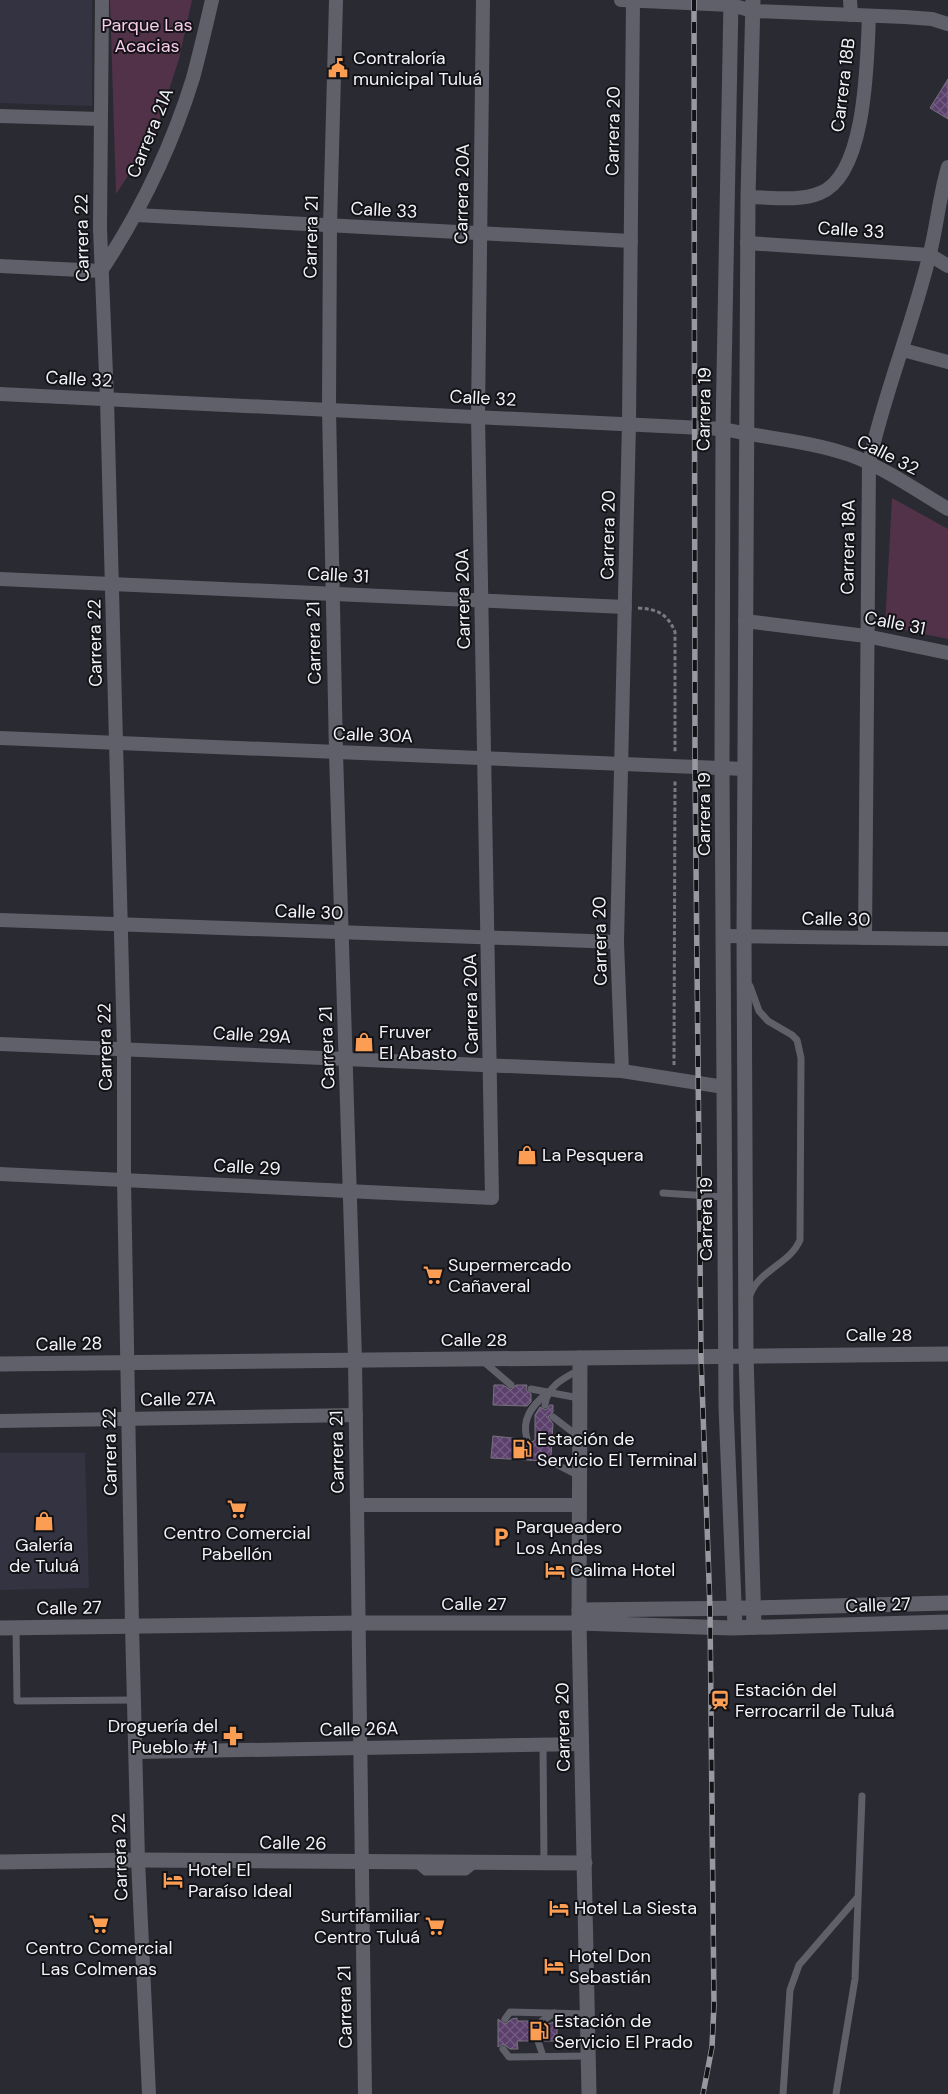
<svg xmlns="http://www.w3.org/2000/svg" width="948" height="2094" viewBox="0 0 948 2094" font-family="'DM Sans',sans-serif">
<defs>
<pattern id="building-cross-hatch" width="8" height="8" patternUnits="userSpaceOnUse" patternTransform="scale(1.25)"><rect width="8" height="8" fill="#5b406c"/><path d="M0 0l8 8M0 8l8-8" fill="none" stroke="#735c82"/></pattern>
</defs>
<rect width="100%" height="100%" fill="#2a2a33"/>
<g fill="#333342">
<polygon points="0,0 92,0 92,106 0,103"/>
<polygon points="0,1453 85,1453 89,1588 0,1590"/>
</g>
<g fill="#523249">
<polygon points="110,0 192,0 179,59 154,136 116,194"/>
<polygon points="892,498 948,529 948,639 885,626"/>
</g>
<g fill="url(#building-cross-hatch)" stroke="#78727c">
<polygon points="948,79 948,119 930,108"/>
<polygon points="494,1385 503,1385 511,1390 516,1385 527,1385 526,1390 531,1394 531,1402 527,1406 493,1405"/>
<polygon points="550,1405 553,1405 553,1412 548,1417 553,1424 551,1456 547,1457 545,1461 491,1458 493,1436 522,1439 525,1444 530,1443 535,1440 535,1415 540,1407 546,1410"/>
<polygon points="517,2018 517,2021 537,2021 542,2026 557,2021 557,2041 544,2041 541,2037 537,2036 533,2041 517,2041 518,2049 510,2049 503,2044 498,2047 498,2019 505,2024 512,2019"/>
</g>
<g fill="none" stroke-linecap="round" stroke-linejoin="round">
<g stroke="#787981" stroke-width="3" stroke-dasharray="4 2.5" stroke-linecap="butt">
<path d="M638 608C657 609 668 614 675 632V753"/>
<polyline points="674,1065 675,779"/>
</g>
<g stroke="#60606a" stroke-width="7">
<path d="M750 986 759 1011 768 1021 792 1035 797 1040 801 1058 800 1240C790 1264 759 1270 750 1295"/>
<polyline points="663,1193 724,1197"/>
<polyline points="483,1361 511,1385"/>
<polyline points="531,1389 579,1398"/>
<path d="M545 1405C547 1386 564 1378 579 1370"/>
<polyline points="553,1417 579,1437"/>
<path d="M527 1439C521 1418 533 1405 548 1392"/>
<polyline points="550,1461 579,1476"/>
<polyline points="16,1628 17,1701 135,1700"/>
<polyline points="543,1744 544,1863"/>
<polyline points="416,1864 425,1872 466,1872 475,1865"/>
<polyline points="505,2019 510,2012 587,2014"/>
<polyline points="542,2021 554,2013"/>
<polyline points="538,2041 543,2056"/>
<polyline points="503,2049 509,2057 588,2056"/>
<polyline points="783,2094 790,1990 799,1965 857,1898"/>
<polyline points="836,2094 855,1979 862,1796"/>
</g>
<g stroke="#60606a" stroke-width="14">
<polyline points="102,0 100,228 107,399 124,1048 124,1179 132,1625 138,1860 149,2094"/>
<polyline points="336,0 330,226 329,409 336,753 355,1359 365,2094"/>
<polyline points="621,0 731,5 753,11 905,17 932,19 948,24"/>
<polyline points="850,0 851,15"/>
<polyline points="0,116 100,119"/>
<path d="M748 197C770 197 799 202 820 193 867 175 867 58 869 16"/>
<polyline points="136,215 631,241"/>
<polyline points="747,243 930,255 948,266"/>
<path d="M0 266 101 271C140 212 172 146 193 78 200 52 206 26 212 0"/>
<polyline points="903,350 948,362"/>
<path d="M0 394 723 429C765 438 810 441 850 455 885 468 916 490 948 509"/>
<polyline points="0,579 625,607"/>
<polyline points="745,621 866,636 948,653"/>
<polyline points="0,738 745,769"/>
<polyline points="0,920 617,942"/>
<polyline points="723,936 948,939"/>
<path d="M865 938 869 463C884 393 912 327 929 257 937 227 939 197 948 167"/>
<polyline points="0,1044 622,1071 724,1087"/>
<polyline points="622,1071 617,942 629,423 633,1"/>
<polyline points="0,1174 492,1198 478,416 483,0"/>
<polyline points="0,1421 356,1415"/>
<polyline points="357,1505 580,1505"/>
<polyline points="137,1752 582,1744"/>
</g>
<g stroke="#60606a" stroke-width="15">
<polyline points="731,0 723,429 722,769 726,1407 735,1627"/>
<polyline points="753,0 748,197 744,936 746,1355 754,1627"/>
<polyline points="580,1358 579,1623 589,2094"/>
<polyline points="0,1364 948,1354"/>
<polyline points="579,1610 753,1608 948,1603"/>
<polyline points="0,1628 358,1623 579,1623 731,1628 948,1622"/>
<polyline points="0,1862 138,1860 585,1863"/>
</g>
<defs>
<polyline id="rail" points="694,0 695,768 701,1356 710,1609 714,2005 712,2047 703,2094"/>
</defs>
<use href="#rail" stroke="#9898a0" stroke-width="5.5"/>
<use href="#rail" stroke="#131317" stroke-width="4" stroke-dasharray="11" stroke-linecap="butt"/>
</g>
<defs>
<symbol id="civic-bare" viewBox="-9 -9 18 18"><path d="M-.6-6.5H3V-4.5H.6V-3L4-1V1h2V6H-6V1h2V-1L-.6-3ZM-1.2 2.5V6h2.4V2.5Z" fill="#fc9d54" stroke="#131317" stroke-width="2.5" paint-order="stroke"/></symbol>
<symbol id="shop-bare" viewBox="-9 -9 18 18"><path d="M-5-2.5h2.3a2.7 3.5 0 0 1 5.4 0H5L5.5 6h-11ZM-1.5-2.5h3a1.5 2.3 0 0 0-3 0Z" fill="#fc9d54" stroke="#131317" stroke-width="2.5" paint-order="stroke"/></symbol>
<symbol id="supermarket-bare" viewBox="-9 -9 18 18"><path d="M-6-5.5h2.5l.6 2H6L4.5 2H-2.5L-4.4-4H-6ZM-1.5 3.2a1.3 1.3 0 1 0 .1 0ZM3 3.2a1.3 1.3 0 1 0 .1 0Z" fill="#fc9d54" stroke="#131317" stroke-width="2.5" paint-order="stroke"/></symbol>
<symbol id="fuel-bare" viewBox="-9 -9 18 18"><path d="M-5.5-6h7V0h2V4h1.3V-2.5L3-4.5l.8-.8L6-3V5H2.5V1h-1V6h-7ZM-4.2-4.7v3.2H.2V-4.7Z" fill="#fc9d54" stroke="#131317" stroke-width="2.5" paint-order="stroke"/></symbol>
<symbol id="parking-bare" viewBox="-9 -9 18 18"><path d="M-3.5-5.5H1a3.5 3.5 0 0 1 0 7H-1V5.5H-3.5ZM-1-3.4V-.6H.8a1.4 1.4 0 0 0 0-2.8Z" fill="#fc9d54" stroke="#131317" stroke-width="2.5" paint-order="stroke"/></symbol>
<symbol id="hotel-bare" viewBox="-9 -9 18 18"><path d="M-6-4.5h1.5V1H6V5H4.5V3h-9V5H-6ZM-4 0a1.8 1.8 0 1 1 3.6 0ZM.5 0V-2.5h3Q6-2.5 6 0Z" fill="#fc9d54" stroke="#131317" stroke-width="2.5" paint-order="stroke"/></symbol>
<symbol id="station-bare" viewBox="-9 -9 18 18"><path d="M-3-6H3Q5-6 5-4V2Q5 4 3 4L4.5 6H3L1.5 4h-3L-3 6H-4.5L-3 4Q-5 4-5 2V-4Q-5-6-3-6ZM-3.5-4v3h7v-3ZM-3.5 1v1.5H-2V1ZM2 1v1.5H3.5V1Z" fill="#fc9d54" stroke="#131317" stroke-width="2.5" paint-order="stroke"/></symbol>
<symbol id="pharmacy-bare" viewBox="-9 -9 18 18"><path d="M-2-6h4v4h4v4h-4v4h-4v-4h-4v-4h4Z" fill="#fc9d54" stroke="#131317" stroke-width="2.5" paint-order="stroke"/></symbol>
</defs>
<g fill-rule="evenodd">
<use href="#civic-bare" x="324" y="54" width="28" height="28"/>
<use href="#shop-bare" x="350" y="1028" width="28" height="28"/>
<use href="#shop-bare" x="513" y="1141" width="28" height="28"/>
<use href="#supermarket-bare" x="419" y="1261" width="28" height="28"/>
<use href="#fuel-bare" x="508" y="1435" width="28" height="28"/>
<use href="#supermarket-bare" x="223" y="1495" width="28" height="28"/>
<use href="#shop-bare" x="30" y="1507" width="28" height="28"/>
<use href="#parking-bare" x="487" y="1523" width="28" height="28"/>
<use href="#hotel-bare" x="541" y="1556" width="28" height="28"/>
<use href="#station-bare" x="706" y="1686" width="28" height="28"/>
<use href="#pharmacy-bare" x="219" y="1722" width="28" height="28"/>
<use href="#hotel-bare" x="159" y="1866" width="28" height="28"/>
<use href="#hotel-bare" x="545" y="1894" width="28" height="28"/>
<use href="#supermarket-bare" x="85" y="1910" width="28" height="28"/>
<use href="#supermarket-bare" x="421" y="1912" width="28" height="28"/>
<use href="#hotel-bare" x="540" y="1952" width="28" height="28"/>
<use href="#fuel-bare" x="525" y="2017" width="28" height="28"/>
</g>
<g text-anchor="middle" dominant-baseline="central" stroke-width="4" stroke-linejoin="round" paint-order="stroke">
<g font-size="18" fill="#f9cceb" stroke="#131317">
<text x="147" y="25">Parque Las<tspan x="147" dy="21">Acacias</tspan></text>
</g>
<g font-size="18" fill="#f2f3f9" stroke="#131317" text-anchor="start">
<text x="353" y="58">Contraloría<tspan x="353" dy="21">municipal Tuluá</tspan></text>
<text x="379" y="1032">Fruver<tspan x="379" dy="21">El Abasto</tspan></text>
<text x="542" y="1155">La Pesquera</text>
<text x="448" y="1265">Supermercado<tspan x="448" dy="21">Cañaveral</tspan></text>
<text x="537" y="1439">Estación de<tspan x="537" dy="21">Servicio El Terminal</tspan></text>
<text x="516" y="1527">Parqueadero<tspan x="516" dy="21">Los Andes</tspan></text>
<text x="237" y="1533" text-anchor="middle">Centro Comercial<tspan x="237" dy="21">Pabellón</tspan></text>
<text x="44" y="1545" text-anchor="middle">Galería<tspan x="44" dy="21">de Tuluá</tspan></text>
<text x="570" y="1570">Calima Hotel</text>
<text x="735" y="1690">Estación del<tspan x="735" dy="21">Ferrocarril de Tuluá</tspan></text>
<text x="218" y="1726" text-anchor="end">Droguería del<tspan x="218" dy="21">Pueblo # 1</tspan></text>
<text x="188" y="1870">Hotel El<tspan x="188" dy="21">Paraíso Ideal</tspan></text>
<text x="574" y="1908">Hotel La Siesta</text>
<text x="420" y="1916" text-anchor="end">Surtifamiliar<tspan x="420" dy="21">Centro Tuluá</tspan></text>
<text x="99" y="1948" text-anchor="middle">Centro Comercial<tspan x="99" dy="21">Las Colmenas</tspan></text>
<text x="569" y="1956">Hotel Don<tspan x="569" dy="21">Sebastián</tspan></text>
<text x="554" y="2021">Estación de<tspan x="554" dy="21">Servicio El Prado</tspan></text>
</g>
<g font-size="18" fill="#f2f3f9" stroke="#131317">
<text transform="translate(843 85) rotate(-83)">Carrera 18B</text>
<text transform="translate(613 131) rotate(-89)">Carrera 20</text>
<text transform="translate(150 133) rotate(-68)">Carrera 21A</text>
<text transform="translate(462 194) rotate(-89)">Carrera 20A</text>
<text transform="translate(384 210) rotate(3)">Calle 33</text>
<text transform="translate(851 230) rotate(4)">Calle 33</text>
<text transform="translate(311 237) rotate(-89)">Carrera 21</text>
<text transform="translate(82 238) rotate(-91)">Carrera 22</text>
<text transform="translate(79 379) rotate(3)">Calle 32</text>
<text transform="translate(483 398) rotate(3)">Calle 32</text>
<text transform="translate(704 409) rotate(-89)">Carrera 19</text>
<text transform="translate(888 455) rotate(27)">Calle 32</text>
<text transform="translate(608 535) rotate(-89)">Carrera 20</text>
<text transform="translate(848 547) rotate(-89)">Carrera 18A</text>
<text transform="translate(338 575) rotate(3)">Calle 31</text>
<text transform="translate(463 599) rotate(-91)">Carrera 20A</text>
<text transform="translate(895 623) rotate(11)">Calle 31</text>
<text transform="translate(95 643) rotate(-91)">Carrera 22</text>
<text transform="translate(314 643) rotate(-91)">Carrera 21</text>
<text transform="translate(373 735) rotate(2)">Calle 30A</text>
<text transform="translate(704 814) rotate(-90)">Carrera 19</text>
<text transform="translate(309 912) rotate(2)">Calle 30</text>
<text transform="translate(836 919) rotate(1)">Calle 30</text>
<text transform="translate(600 941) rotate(-91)">Carrera 20</text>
<text transform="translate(471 1004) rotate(-91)">Carrera 20A</text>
<text transform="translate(252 1035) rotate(3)">Calle 29A</text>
<text transform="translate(105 1047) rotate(-91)">Carrera 22</text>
<text transform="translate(327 1048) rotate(-92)">Carrera 21</text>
<text transform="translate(247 1167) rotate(3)">Calle 29</text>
<text transform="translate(706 1219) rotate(-90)">Carrera 19</text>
<text x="879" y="1335">Calle 28</text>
<text x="474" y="1340">Calle 28</text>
<text transform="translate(69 1344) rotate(-1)">Calle 28</text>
<text transform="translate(178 1399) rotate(-1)">Calle 27A</text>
<text transform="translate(110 1452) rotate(-91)">Carrera 22</text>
<text transform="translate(337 1452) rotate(-91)">Carrera 21</text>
<text x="474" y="1604">Calle 27</text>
<text transform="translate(878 1605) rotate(-2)">Calle 27</text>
<text transform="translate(69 1608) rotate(-1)">Calle 27</text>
<text transform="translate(563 1727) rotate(-91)">Carrera 20</text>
<text transform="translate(359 1729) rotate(-1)">Calle 26A</text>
<text transform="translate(293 1843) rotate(1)">Calle 26</text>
<text transform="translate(120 1857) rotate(-92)">Carrera 22</text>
<text transform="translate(345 2007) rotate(-91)">Carrera 21</text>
</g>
</g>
</svg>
